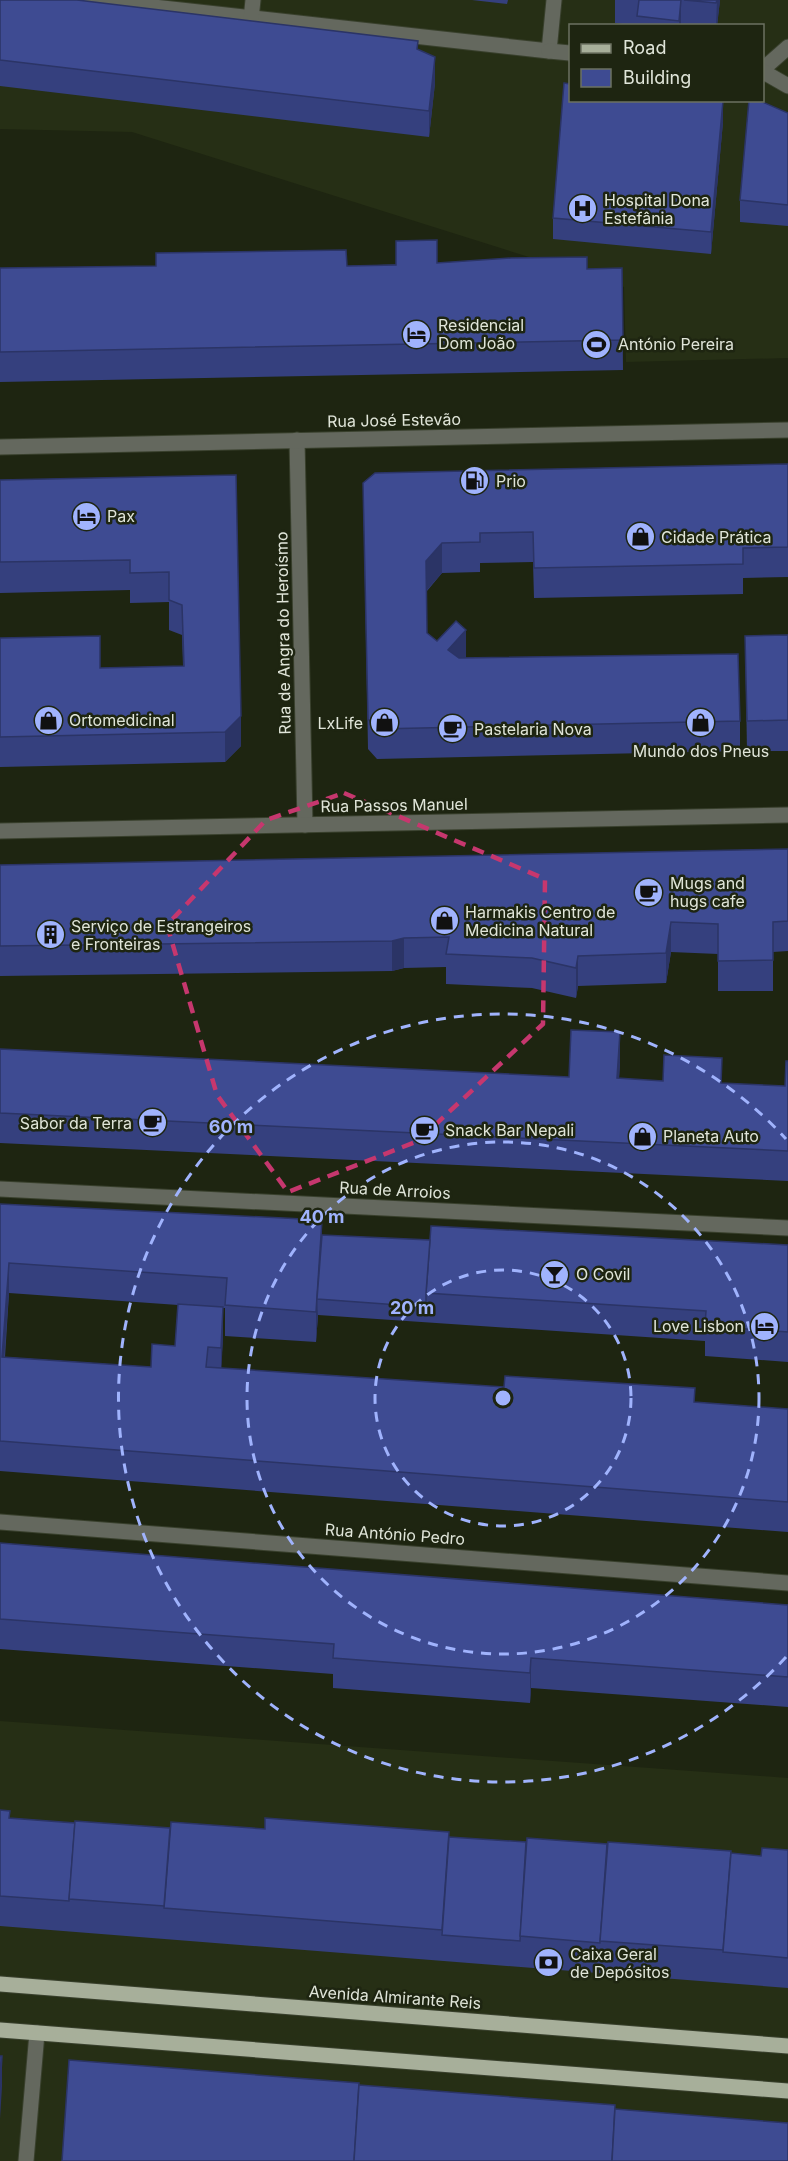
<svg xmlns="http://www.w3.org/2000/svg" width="788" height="2161" viewBox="0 0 788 2161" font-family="Inter,sans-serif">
<rect width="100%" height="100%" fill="#1e2511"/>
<g fill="#262f15" fill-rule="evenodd">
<path d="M0 0H788V358L626 362 624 287 132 132 0 129ZM570 26H762V100H570Z"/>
<polygon points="0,1721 788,1778 788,2161 0,2161"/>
</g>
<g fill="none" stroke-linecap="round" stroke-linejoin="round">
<defs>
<g id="minor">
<polyline points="91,0 549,51 554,0"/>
<polyline points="251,19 253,0"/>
<polyline points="549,51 570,53"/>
<polyline points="762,70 788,47"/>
<polyline points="762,71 788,86"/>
<polyline points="297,440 305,825"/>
<polyline points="0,447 788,430"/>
<polyline points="0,831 788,815"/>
<polyline points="0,1189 788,1228"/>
<polyline points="0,1522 788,1583"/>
<polyline points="26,2161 37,2033"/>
</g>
<g id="major">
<polyline points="0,1984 788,2046"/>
<polyline points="0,2030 788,2091"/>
</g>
</defs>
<use href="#minor" stroke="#39402d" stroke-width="17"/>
<use href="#major" stroke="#39402d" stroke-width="17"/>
<use href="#minor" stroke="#64685e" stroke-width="15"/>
<use href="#major" stroke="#a7af9a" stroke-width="15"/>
</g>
<g fill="#35407e" fill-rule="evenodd">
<polygon points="0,0 435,83 429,137 0,86"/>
<polygon points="472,0 508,0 507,4"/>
<polygon points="615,0 720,0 717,26 637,26 615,23"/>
<polygon points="788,113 788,226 740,222 740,200"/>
<polygon points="723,122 711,254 553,239 553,218"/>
<polygon points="437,263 587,269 622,268 623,370 0,382 0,268 347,266"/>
<polygon points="788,464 788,577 743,578 743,594 534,598 533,562 480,563 480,572 442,573 427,591 427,633 437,641 466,658 740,721 740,751 377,759 368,749 363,483"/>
<polygon points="236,475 241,746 225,762 0,767 0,638 100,668 183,666 182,635 169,630 169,602 130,603 130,590 0,593 0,480"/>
<polygon points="788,635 788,751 747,751 745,636"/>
<polygon points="788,849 788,951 773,952 773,991 718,991 718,954 671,952 666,983 578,986 576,998 532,988 446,984 446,967 404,968 392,971 0,976 0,865"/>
<polygon points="0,1049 569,1077 620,1062 619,1079 785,1086 788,1061 788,1181 0,1143"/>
<path d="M0 1204 322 1235 430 1240 788 1245V1362L705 1356V1341L318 1315 316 1342 225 1336V1308H223V1337L221 1368 788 1409V1532L0 1471ZM9 1293 178 1305 175 1346 151 1367 5 1357Z"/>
<polygon points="0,1543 788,1605 788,1707 531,1688 530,1703 333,1688 333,1674 0,1649"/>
<polygon points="0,1810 10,1818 75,1823 170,1828 265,1829 449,1837 526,1842 761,1856 788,1850 788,1988 0,1926"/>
</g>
<g fill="#2b3466">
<polygon points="681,0 681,26 679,26 679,21"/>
<polygon points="717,0 720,0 717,26 716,26"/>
<polygon points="435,57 435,83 429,137 429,111"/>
<polygon points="723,101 723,122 711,254 711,232"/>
<polygon points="442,543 442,573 426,591 426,561"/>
<polygon points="466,630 466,660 448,680 448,650"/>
<polygon points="241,716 241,746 225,762 225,732"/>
<polygon points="671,922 671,952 666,983 666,953"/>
<polygon points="404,938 404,968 392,971 392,941"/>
<polygon points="578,956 578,986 576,998 576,968"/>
<polygon points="620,1032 620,1062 617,1109 617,1078"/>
<polygon points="322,1220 322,1251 317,1299 318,1315 316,1342 316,1312"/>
<polygon points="9,1263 9,1293 2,1387 2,1357"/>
<polygon points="223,1307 223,1337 221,1378 221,1348"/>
<polygon points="531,1658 531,1688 530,1703 530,1673"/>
<polygon points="2,2056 2,2087 0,2119 0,2088"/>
</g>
<g fill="#3e4b92" stroke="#2b3466" stroke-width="1.5">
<polygon points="0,0 77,0 418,41 417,49 435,57 429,111 0,60"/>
<polygon points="639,0 681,0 679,21 637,16"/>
<polygon points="684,0 717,0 716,3"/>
<polygon points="564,83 570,84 570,100 723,101 711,232 553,218"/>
<polygon points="749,100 758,100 788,113 788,205 740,200"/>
<polygon points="437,240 437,263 511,258 587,257 587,269 622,268 623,340 0,352 0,268 156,266 156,253 346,250 347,266 396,265 396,241"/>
<polygon points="788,464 788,547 743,548 743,564 534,568 533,532 480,533 480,542 442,543 426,561 427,633 437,641 456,621 466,630 448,650 459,658 738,654 740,721 377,729 368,719 363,483 375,473"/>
<polygon points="236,475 241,716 225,732 0,737 0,638 100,636 100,668 184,666 182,605 169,600 169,572 130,573 130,560 0,562 0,480"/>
<polygon points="788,635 788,720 747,721 745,636"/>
<polygon points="788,849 788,921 773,922 773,960 718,961 718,924 671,922 666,953 578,956 576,968 532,958 446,954 449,937 404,938 392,941 0,946 0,865"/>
<polygon points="571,1030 620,1032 617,1078 663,1081 664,1055 722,1058 721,1083 785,1086 786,1061 788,1061 788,1151 0,1113 0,1049 569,1077"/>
<polygon points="0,1204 322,1220 316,1312 225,1305 227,1278 9,1263 2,1357 151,1367 152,1344 175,1346 178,1304 223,1307 221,1348 208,1347 206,1367 504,1387 505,1376 695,1388 694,1402 788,1409 788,1502 0,1441"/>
<polygon points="431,1226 788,1245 788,1332 705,1326 706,1311 426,1293"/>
<polygon points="322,1235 430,1240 426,1293 426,1307 317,1299"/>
<polygon points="0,1543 788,1605 788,1677 531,1658 530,1673 333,1658 334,1644 0,1619"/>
<polygon points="0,1810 10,1811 9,1818 75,1823 69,1901 0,1896"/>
<polygon points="265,1818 449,1832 442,1930 164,1908 171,1822 265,1829"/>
<polygon points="75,1821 170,1828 164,1906 69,1899"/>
<polygon points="449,1837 526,1842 520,1941 442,1935"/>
<polygon points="527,1838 607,1844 600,1943 520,1936"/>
<polygon points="608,1842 731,1851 723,1950 600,1941"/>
<polygon points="762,1848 788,1850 788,1958 723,1952 731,1853 761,1856"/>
<polygon points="0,2056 2,2056 0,2088"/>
<polygon points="69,2060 359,2083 354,2161 62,2161"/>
<polygon points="359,2085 615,2105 612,2161 354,2161"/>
<polygon points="615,2109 788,2123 788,2161 612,2161"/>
</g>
<path fill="none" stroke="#c6376e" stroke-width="4.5" stroke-dasharray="12 8" stroke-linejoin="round" d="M344 793 545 879 543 1024 418 1141 288 1192 217 1095 167 925 266 820Z"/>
<g fill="none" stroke="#a0b3fd" stroke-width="3" stroke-dasharray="10 8">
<circle cx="503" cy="1398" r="128"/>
<circle cx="503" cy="1398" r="256"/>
<path d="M786 1657A384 384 0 1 1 786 1139"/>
</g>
<defs>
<symbol id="hospital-disc" viewBox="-11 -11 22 22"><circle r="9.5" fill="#a0b3fd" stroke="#1e2511"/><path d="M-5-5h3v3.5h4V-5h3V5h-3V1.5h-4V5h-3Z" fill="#111"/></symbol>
<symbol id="hotel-disc" viewBox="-11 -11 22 22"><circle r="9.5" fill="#a0b3fd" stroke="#1e2511"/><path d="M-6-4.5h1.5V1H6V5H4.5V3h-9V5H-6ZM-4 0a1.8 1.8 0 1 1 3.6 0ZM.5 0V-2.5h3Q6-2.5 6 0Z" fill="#111"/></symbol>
<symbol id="stadium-disc" viewBox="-11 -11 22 22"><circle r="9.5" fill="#a0b3fd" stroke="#1e2511"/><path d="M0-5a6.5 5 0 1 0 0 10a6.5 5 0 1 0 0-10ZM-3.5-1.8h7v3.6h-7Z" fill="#111"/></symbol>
<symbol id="fuel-disc" viewBox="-11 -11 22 22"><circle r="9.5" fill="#a0b3fd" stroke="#1e2511"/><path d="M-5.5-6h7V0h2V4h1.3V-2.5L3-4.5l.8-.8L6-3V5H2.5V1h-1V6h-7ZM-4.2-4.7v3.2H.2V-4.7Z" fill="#111"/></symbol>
<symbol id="shop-disc" viewBox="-11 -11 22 22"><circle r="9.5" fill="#a0b3fd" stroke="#1e2511"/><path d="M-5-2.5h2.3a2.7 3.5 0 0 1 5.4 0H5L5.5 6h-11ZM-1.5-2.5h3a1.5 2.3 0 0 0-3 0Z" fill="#111"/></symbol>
<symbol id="cafe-disc" viewBox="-11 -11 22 22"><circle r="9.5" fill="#a0b3fd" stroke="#1e2511"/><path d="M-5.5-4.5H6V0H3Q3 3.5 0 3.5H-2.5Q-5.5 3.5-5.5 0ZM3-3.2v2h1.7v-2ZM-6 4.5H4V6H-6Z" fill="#111"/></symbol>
<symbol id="building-disc" viewBox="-11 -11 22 22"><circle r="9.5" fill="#a0b3fd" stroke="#1e2511"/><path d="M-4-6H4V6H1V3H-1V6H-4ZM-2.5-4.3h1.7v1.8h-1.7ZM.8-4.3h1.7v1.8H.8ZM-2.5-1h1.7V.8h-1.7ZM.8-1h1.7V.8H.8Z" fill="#111"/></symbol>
<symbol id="bar-disc" viewBox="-11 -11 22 22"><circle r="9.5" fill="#a0b3fd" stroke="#1e2511"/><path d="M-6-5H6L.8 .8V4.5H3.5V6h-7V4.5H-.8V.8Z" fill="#111"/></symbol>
<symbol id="bank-disc" viewBox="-11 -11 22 22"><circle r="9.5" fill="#a0b3fd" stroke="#1e2511"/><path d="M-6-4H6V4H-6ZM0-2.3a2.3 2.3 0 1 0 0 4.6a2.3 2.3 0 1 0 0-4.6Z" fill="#111"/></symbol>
</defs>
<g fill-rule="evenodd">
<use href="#hospital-disc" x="566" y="192" width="33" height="33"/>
<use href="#hotel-disc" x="400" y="318" width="33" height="33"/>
<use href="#stadium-disc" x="580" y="328" width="33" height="33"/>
<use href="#fuel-disc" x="458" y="464" width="33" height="33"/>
<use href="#hotel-disc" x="70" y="500" width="33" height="33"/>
<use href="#shop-disc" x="624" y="520" width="33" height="33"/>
<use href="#shop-disc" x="32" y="704" width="33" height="33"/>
<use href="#shop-disc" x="368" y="706" width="33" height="33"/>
<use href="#shop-disc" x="684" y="706" width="33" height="33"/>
<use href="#cafe-disc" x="436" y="712" width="33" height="33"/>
<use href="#cafe-disc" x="632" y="876" width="33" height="33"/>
<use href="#shop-disc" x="428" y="904" width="33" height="33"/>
<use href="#building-disc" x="34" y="918" width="33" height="33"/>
<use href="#cafe-disc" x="136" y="1106" width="33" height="33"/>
<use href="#cafe-disc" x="408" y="1114" width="33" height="33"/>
<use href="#shop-disc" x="626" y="1120" width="33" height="33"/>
<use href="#bar-disc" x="538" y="1258" width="33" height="33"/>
<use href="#hotel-disc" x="748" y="1310" width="33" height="33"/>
<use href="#bank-disc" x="532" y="1946" width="33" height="33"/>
</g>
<g text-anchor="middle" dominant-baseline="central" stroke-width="5" stroke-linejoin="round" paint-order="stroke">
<g font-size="16" fill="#e0e5d9" stroke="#1e2511" text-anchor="start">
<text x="604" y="200">Hospital Dona<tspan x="604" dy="18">Estefânia</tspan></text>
<text x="438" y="325">Residencial<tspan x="438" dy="18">Dom João</tspan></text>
<text x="618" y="344">António Pereira</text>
<text x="496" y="481">Prio</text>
<text x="107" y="516">Pax</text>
<text x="661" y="537">Cidade Prática</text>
<text x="69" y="720">Ortomedicinal</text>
<text x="363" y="723" text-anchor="end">LxLife</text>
<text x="474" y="729">Pastelaria Nova</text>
<text x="701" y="751" text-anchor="middle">Mundo dos Pneus</text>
<text x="670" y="883">Mugs and<tspan x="670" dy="18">hugs cafe</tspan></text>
<text x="465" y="912">Harmakis Centro de<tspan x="465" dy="18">Medicina Natural</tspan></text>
<text x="71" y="926">Serviço de Estrangeiros<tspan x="71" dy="18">e Fronteiras</tspan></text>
<text x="132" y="1123" text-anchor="end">Sabor da Terra</text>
<text x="445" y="1130">Snack Bar Nepali</text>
<text x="663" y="1136">Planeta Auto</text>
<text x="576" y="1274">O Covil</text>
<text x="744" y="1326" text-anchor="end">Love Lisbon</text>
<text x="570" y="1954">Caixa Geral<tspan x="570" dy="18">de Depósitos</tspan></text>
</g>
<g font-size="16" fill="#e0e5d9" stroke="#1e2511">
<text transform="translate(394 420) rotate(-1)">Rua José Estevão</text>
<text transform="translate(283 633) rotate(-91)">Rua de Angra do Heroísmo</text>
<text transform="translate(394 805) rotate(-1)">Rua Passos Manuel</text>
<text transform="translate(395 1190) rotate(3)">Rua de Arroios</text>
<text transform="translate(395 1534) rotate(4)">Rua António Pedro</text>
<text transform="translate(395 1997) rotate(4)">Avenida Almirante Reis</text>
</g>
</g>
<circle cx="503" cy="1398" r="9" fill="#a0b3fd" stroke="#1e2511" stroke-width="3"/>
<g font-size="18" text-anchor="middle" font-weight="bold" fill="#a0b3fd" stroke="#1e2511" stroke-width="5" stroke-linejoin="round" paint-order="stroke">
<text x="231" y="1133">60 m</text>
<text x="322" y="1223">40 m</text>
<text x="412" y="1314">20 m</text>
</g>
<rect x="569" y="24" width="195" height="78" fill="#1e2511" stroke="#6c7261" stroke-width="1.5"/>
<rect x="581" y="44" width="30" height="9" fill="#a7af9a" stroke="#6c7261" stroke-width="1.5"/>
<text x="623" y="54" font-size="18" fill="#e0e5d9">Road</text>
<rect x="581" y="69" width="30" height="18" fill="#3e4b92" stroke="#6c7261" stroke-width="1.5"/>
<text x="623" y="84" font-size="18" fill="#e0e5d9">Building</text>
</svg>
